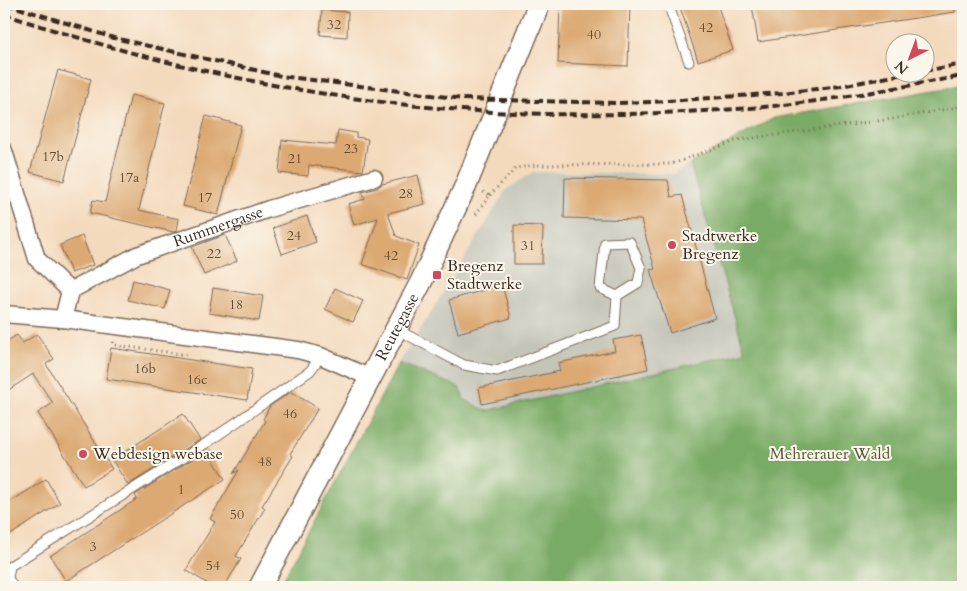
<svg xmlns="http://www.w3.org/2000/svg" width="967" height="591" viewBox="0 0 967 591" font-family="Cardo,serif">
<rect width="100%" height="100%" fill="#fbf7ec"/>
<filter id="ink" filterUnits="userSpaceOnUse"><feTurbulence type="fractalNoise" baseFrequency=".02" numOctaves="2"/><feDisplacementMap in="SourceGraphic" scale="10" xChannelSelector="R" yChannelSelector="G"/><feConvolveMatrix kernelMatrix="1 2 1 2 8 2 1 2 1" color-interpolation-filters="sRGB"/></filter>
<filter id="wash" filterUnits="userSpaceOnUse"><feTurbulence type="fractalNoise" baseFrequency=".0096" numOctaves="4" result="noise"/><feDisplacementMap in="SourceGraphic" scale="20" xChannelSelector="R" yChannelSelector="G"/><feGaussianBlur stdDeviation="1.12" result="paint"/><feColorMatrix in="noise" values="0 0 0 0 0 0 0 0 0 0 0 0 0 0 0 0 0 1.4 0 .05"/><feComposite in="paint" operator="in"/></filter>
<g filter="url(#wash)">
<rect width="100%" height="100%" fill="#f4dabd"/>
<polygon fill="#c4c5b9" points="690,164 746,352 486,411 463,399 459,387 399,363 460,266 506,190 533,172 673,174"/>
<polygon fill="#7aab66" stroke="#5a6a42" points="963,85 963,587 279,587 399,363 459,387 464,399 486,411 745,352 690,164 774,118"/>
<g id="blocks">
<g fill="#dca972">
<polygon points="560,4 630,4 628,66 558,63"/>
<polygon points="679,4 717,4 733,50 698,61"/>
<polygon points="762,4 954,4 955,12 758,42 752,5"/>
<polygon points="322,10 348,12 347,37 320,35"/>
<polygon points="58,70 91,79 64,181 30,172"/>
<polygon points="131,95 165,103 139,210 179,219 177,231 173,232 90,213 93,200 105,202"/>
<polygon points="206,116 241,125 218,215 183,206"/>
<polygon points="338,130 356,133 356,137 368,139 363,171 309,165 308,176 279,173 282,140 336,145"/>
<polygon points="418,175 425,204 388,213 396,236 419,245 407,280 362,264 378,218 354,225 348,204 365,199 362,192 377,188 382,184"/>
<polygon points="565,178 668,180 671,197 682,195 715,318 670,333 650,270 655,269 641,220 564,218"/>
<polygon points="307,216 316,242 282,254 273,228"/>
<polygon points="514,225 543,226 542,264 514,264"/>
<polygon points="225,235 237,261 204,275 192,247"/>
<polygon points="82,236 93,265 71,273 60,245"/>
<polygon points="133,280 170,290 165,309 128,300"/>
<polygon points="502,285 511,318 458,333 449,300"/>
<polygon points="213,288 263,296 259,321 209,313"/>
<polygon points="335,288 363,301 353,322 325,309"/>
<polygon points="37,334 54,359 46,364 112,469 84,486 38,413 53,403 33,374 4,393 4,343 17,335 23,343"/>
<polygon points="641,335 648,369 482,404 479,388 560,371 558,363 615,351 613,340"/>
<polygon points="111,348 252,369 247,400 106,379"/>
<polygon points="291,392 318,408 290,454 293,456 262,506 265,508 236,556 241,559 224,587 213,587 186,570 215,522 210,519 239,470 233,474 265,421 263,419 270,406"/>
<polygon points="183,414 200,440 128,485 112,460"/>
<polygon points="207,450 225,479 66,581 50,556 137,499 135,495"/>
<polygon points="46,479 60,503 4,539 4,506"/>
</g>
</g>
</g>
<g filter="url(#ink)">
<use href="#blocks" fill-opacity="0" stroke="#7c6856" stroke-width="1"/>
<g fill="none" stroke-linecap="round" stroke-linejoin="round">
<defs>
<g id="service">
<polyline points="668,4 689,62"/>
<polyline points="396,329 464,365 497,371 615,326 617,296 638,283 641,268 630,242 605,243 600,288 617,296"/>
<polyline points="13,587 8,578 10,566 208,442 310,371 321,356"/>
</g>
<g id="minor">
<polyline points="4,151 37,259 70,291 63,319"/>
<path id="s1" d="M70 291 137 255 269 209 374 178"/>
<polyline points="4,314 63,319 298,350 321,356 371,378"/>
</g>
<g id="tertiary">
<path id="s2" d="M260 587 421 282 466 185 539 4"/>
</g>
</defs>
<use href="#service" stroke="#7c6856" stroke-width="11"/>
<use href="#minor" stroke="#7c6856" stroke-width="19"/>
<use href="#tertiary" stroke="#7c6856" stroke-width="24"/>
<g stroke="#7c6856" stroke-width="3" stroke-dasharray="1 4" stroke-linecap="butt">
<polyline points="490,195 516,168 536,165 672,164 738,140 892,119 963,106"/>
<polyline points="476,214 490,195 483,192"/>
<polyline points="113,342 114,345 189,355"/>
</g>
<use href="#service" stroke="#fff" stroke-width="9"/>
<use href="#minor" stroke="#fff" stroke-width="16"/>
<use href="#tertiary" stroke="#fff" stroke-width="21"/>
<g stroke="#3b2a1e" stroke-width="4" stroke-dasharray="8 4" stroke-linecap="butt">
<polyline points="6,4 114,38 281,76 463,99 615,103 652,102 782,93 841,86 915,72"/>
<path d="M4 14C152 64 305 98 462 110 557 117 655 115 750 108 822 103 893 88 963 76"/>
<polyline points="924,71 963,64"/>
</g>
</g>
</g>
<g fill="#d1495b" stroke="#fbf7ec" stroke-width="2">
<circle cx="672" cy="245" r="5"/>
<rect x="432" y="270" width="10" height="10" rx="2.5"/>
<circle cx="83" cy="454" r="5"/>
</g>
<g text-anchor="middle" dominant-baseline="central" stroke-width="4" stroke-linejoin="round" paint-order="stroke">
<g font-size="14" fill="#634a33">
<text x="334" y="24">32</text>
<text x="706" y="27">42</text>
<text x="594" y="34">40</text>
<text x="351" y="148">23</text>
<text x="53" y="156">17b</text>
<text x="295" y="158">21</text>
<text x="129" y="177">17a</text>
<text x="406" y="193">28</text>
<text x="205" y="197">17</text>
<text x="294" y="235">24</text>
<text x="528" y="245">31</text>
<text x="214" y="253">22</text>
<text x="391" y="255">42</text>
<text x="236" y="304">18</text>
<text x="145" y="368">16b</text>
<text x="197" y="379">16c</text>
<text x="290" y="413">46</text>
<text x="265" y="461">48</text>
<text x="181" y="489">1</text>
<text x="237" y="514">50</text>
<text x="93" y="546">3</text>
<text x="213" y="565">54</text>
</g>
<g font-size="16" fill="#3b2a1e" stroke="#fbf7ec">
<text stroke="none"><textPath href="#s1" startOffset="162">Rummergasse</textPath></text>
<text stroke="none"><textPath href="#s2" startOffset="294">Reutegasse</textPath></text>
</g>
<g font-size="16" fill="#3b2a1e" stroke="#fbf7ec" text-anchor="start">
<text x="682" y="236">Stadtwerke<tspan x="682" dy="18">Bregenz</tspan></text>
<text x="447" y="266">Bregenz<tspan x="447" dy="18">Stadtwerke</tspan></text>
<text x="93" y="454">Webdesign webase</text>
</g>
<g font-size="16" fill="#575938" stroke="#fbf7ec">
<text x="830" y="454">Mehrerauer Wald</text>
</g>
</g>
<rect width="967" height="591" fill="none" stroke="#fbf7ec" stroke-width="20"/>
<g transform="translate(910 58) rotate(222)"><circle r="24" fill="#fbf7ec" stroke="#aea59a"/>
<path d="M0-4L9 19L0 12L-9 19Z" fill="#d1495b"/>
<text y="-8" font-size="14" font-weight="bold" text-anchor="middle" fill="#3b2a1e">N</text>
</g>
</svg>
